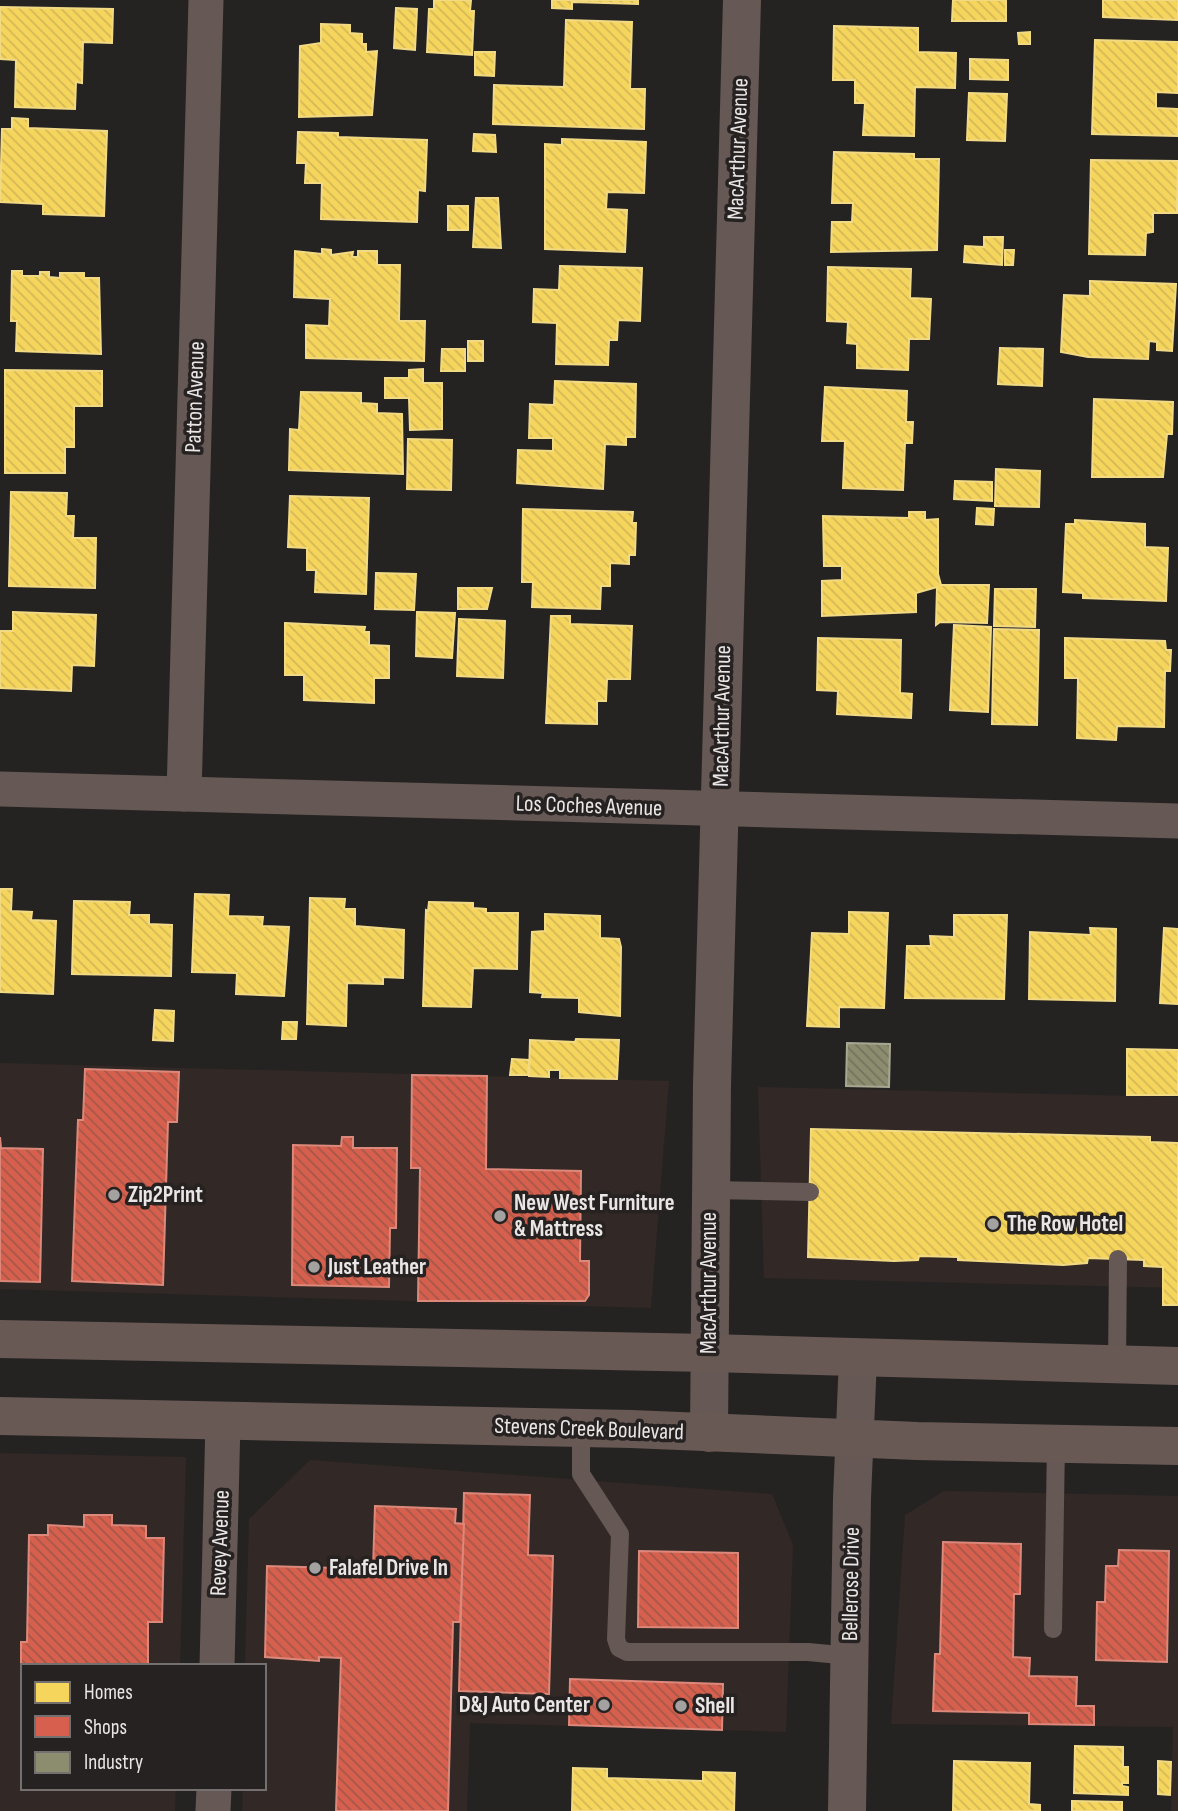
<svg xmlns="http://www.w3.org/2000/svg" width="1178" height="1811" viewBox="0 0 1178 1811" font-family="'Sofia Sans Condensed',sans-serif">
<defs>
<pattern id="homes-back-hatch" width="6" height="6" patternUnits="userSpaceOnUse" patternTransform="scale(1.75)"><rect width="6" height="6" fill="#f6d55c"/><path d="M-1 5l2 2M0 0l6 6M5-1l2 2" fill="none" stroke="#d3b857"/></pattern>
<pattern id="shops-back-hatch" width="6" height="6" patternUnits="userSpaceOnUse" patternTransform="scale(1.75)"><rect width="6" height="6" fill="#d6604d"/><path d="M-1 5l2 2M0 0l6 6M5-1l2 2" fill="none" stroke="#a4574a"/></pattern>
<pattern id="industry-back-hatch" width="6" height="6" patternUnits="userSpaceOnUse" patternTransform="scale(1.75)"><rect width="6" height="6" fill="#8c8c6e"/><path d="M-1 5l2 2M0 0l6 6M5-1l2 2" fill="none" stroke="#747360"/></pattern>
</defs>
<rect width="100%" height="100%" fill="#252322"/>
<g fill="#322825">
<polygon points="0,1063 669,1081 651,1308 0,1289"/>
<polygon points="758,1087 1178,1097 1178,1288 764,1278"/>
<polygon points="0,1453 186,1457 180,1666 23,1666 23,1788 176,1788 175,1811 0,1811"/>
<polygon points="310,1460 772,1494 793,1545 786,1732 470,1723 467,1811 242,1811 243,1788 264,1788 264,1666 245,1666 249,1519"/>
<polygon points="944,1491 1178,1496 1178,1811 1171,1811 1173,1727 891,1724 905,1515"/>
</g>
<g fill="url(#homes-back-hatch)" stroke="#f2da85" stroke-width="2">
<polygon points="434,0 471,0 470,11 474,11 472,55 427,52 429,9 434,9"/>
<polygon points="552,0 638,0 638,4 572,2 572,9 552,8"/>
<polygon points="953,0 1006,0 1006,21 952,21"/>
<polygon points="1103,0 1178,0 1178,20 1103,17"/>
<polygon points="0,7 113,9 112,43 83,42 82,83 76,82 75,109 15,107 16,60 0,59"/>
<polygon points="396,8 417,9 415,50 394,48"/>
<polygon points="566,20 632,22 630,89 645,89 644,129 493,124 494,85 564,87"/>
<polygon points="321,24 350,25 350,33 362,34 362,44 366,44 366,52 377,51 372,115 299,117 300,46 321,43"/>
<polygon points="834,26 918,28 918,52 956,53 955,88 915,87 914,136 863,135 865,103 855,103 855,80 833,80"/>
<polygon points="1030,32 1030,44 1019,44 1018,33"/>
<polygon points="1095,40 1178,42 1178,93 1156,92 1156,108 1178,109 1178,136 1092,134"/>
<polygon points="475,52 495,52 494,76 475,75"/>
<polygon points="970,59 1008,60 1008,80 970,79"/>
<polygon points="969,93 1007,94 1005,141 967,140"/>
<polygon points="12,118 28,119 28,128 107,131 104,216 43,214 43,204 0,202 2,129 12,129"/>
<polygon points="298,132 338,133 338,137 427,140 425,191 418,190 417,222 321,219 322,183 305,183 306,163 297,163"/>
<polygon points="474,134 495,135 496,152 473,151"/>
<polygon points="562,139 646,142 644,193 607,192 606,209 627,210 625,252 545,249 545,144 562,145"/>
<polygon points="834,152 914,154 914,159 939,159 937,250 831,252 832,222 852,222 853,203 832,203"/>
<polygon points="1091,160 1178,161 1177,213 1153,213 1153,232 1146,233 1145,255 1089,254"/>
<polygon points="476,198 498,198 501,248 473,247"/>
<rect x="448" y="206" width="20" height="24"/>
<polygon points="984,237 1003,237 1002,265 964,262 965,246 984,247"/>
<polygon points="322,249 331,250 331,255 353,252 352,257 358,257 358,251 377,251 377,265 400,265 399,321 425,321 424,361 306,358 306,325 329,326 330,299 294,297 295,251 322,254"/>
<polygon points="1005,250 1014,250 1013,265 1005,265"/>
<polygon points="560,266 642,268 640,321 618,320 617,340 609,340 608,365 556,364 557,323 533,322 534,289 559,290"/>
<polygon points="828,267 911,269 910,298 931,299 929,339 909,339 908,370 857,368 857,344 847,343 848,322 827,321"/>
<polygon points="12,271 22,271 22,276 40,276 40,272 49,272 49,277 60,278 60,273 84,273 84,278 99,278 101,354 16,351 17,321 11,321"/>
<polygon points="1090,281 1176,284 1172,351 1157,350 1157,342 1149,341 1148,359 1088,357 1061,352 1064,295 1090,296"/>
<rect x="468" y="341" width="15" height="20"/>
<polygon points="1000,348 1043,349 1042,386 998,384"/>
<polygon points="442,349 465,349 465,371 441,371"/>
<polygon points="423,369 423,383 442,383 442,429 410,430 409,398 385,398 385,378 409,378 409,370"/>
<polygon points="5,370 102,371 102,406 74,406 74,447 65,447 65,473 5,473"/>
<polygon points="555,381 636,384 635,437 626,437 626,445 605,444 603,489 517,483 518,450 553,451 553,438 529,438 530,404 554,405"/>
<polygon points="825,387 907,391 906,422 913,422 912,443 905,443 903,490 843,488 845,441 822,441"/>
<polygon points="301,392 361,393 361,403 377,404 377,413 402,414 403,474 289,470 290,429 299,430"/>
<polygon points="1094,399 1173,402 1172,434 1167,434 1163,477 1092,477"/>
<polygon points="408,439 452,440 451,490 407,489"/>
<polygon points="996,469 1040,471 1039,507 995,506"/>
<polygon points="955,481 992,482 992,501 954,499"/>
<polygon points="11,492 67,493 66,516 74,516 73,538 96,538 95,588 9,586"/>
<polygon points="290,496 369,498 366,594 315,592 316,570 307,570 307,548 288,547"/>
<polygon points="977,508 994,509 993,525 976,524"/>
<polygon points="523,509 633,512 632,523 636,523 635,555 629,555 629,564 610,563 610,586 601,586 600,609 532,607 533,582 522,582"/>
<polygon points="909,512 925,512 925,520 938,519 938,574 941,585 989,585 987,623 940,622 936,625 937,587 916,593 916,612 822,616 822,581 842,580 842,566 824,566 823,516 909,518"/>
<polygon points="1075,520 1145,524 1145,547 1168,548 1166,601 1083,598 1083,593 1063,592 1066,524 1075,524"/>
<polygon points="376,573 416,574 414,610 375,609"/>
<polygon points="458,588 492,588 487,609 458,609"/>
<polygon points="995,589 1036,589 1035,627 994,626"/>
<polygon points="13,612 96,615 94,666 72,665 71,691 0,688 0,631 13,631"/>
<polygon points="417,612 455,613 452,658 416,656"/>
<polygon points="551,616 570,616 570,624 632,626 630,679 607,679 606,701 597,701 597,724 546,723"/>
<polygon points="459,619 505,621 503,678 457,676"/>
<polygon points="285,623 365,627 364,632 369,632 369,645 389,646 389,678 374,678 374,703 304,700 304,675 285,675"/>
<polygon points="954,625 991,627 988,712 950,710"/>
<polygon points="994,629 1039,630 1037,725 992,724"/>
<polygon points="818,638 901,640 900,693 912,694 911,718 837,714 838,691 817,690"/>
<polygon points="1065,638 1165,641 1166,650 1171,650 1170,671 1165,671 1164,727 1117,726 1116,740 1077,738 1078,678 1065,678"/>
<polygon points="0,889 12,889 11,911 32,912 31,920 56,921 53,994 0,992"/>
<polygon points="195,894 229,895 228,916 263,917 262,926 289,927 284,996 236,994 237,973 192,972"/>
<polygon points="310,898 345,899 344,909 355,909 355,926 404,930 403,978 383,977 383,984 347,983 346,1026 307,1024"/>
<polygon points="74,901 130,902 129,915 149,915 149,924 172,925 171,976 72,974"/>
<polygon points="429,902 473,903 473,908 486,909 486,913 518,913 517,969 473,968 471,1007 423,1006 426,910 428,911"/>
<polygon points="849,912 888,913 884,1008 839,1007 839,1027 807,1026 812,933 849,934"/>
<polygon points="545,914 600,916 600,938 619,939 621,947 620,1016 579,1012 579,998 542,997 543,993 530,992 532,932 545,931"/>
<polygon points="954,915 1007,915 1004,999 905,998 907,946 931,946 930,936 954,937"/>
<polygon points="1090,928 1116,929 1115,1001 1029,999 1030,932 1091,935"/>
<polygon points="1164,928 1178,929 1178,1004 1160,1003"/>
<polygon points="155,1010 174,1011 173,1041 153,1040"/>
<polygon points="283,1022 297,1022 296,1039 282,1039"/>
<polygon points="576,1039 619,1040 617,1079 560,1078 560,1070 549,1070 549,1077 529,1076 530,1040 575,1042"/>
<polygon points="1127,1049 1178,1050 1178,1095 1127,1095"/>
<polygon points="512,1059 529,1060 528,1075 510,1075"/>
<polygon points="811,1129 1150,1137 1150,1142 1178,1143 1178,1305 1163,1305 1163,1267 1144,1266 1144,1260 1088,1258 1087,1263 1063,1265 958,1260 958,1257 919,1256 918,1260 894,1261 808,1257"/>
<polygon points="1075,1746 1123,1747 1123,1767 1128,1767 1128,1783 1122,1783 1122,1786 1128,1787 1128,1795 1074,1793"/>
<polygon points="954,1761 1030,1763 1029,1804 1040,1805 1040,1811 953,1811"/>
<polygon points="1158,1761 1171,1762 1170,1795 1158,1794"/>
<polygon points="573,1768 607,1769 607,1778 703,1781 703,1772 735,1773 734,1811 572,1811"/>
<polygon points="1072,1801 1122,1802 1122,1811 1072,1811"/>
</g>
<g fill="url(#shops-back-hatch)" stroke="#dc887b" stroke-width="2">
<polygon points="85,1069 179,1072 177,1122 168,1122 163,1285 72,1281 78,1120 83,1120"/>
<polygon points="412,1075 487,1076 486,1169 581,1171 580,1261 589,1261 589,1295 585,1301 418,1301 420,1168 411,1168"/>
<polygon points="0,1137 1,1148 43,1149 40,1282 0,1281"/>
<polygon points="342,1137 353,1137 353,1148 397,1148 396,1228 390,1228 389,1287 292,1285 293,1145 341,1146"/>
<polygon points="464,1493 530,1495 528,1555 553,1556 549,1694 459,1691"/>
<polygon points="375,1506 456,1509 455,1523 464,1524 460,1622 453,1622 448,1811 336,1811 341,1658 319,1657 319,1661 265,1657 267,1566 373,1569"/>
<polygon points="84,1515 112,1515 112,1525 146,1526 146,1538 164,1538 162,1622 148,1622 148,1666 23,1666 21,1670 21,1642 27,1642 29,1535 48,1535 48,1525 84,1527"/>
<polygon points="943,1542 1021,1544 1020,1594 1014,1594 1013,1657 1030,1658 1029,1676 1077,1677 1076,1706 1094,1706 1094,1725 1029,1724 1029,1713 933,1711 935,1654 940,1654"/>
<polygon points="1119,1550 1169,1551 1167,1662 1096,1660 1097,1602 1105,1602 1106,1566 1118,1566"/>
<polygon points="639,1551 738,1553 738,1628 638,1627"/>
<polygon points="570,1679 723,1684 722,1730 569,1725"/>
</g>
<polygon fill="url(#industry-back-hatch)" stroke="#a8a792" stroke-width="2" points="847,1043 890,1044 889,1087 846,1086"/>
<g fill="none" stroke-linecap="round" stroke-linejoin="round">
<g stroke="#665854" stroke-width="18">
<polyline points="710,1190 810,1192"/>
<polyline points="1117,1365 1118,1259"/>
<polyline points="581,1428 581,1474 620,1534 616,1639 619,1648 627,1652 808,1652 850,1656"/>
<polyline points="1053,1629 1056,1443"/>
</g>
<g stroke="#665854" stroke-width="35">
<polyline points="0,789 1178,821"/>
<polyline points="184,794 206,0"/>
<polyline points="217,1666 223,1421"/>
<polyline points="213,1811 214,1788"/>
</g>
<g stroke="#665854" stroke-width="38">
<polyline points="709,1433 712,1084 742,0"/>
<polyline points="847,1811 852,1498 858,1358"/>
</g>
<g stroke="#685954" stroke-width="38">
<polyline points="0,1339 708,1353 1178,1366"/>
<polyline points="0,1416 631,1429 917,1441 1178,1446"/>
</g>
</g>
<g fill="#a4a2a1" stroke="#262221" stroke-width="2.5">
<circle cx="114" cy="1195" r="7"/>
<circle cx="500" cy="1216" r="7"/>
<circle cx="993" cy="1224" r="7"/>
<circle cx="314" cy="1267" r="7"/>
<circle cx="315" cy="1568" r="7"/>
<circle cx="604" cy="1705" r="7"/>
<circle cx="681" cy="1706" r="7"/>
</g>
<g text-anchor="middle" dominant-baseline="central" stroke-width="7" stroke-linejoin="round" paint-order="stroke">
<g font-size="23" fill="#e9e6e5" stroke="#262221">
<text transform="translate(738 149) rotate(-88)">MacArthur Avenue</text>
<text transform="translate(195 397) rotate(-88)">Patton Avenue</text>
<text transform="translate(722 716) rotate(-89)">MacArthur Avenue</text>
<text transform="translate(589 806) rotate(2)">Los Coches Avenue</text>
<text transform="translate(709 1283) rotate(-90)">MacArthur Avenue</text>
<text transform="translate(589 1429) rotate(2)">Stevens Creek Boulevard</text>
<text transform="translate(220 1543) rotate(-88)">Revey Avenue</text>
<text transform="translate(851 1584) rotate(-89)">Bellerose Drive</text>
</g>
<g font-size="23" font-weight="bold" fill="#e9e6e5" stroke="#262221" text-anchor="start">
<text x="128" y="1195">Zip2Print</text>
<text x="514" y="1203">New West Furniture<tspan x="514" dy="26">&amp; Mattress</tspan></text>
<text x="1007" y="1224">The Row Hotel</text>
<text x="328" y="1267">Just Leather</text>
<text x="329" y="1568">Falafel Drive In</text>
<text x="590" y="1705" text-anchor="end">D&amp;J Auto Center</text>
<text x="695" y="1706">Shell</text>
</g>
</g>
<rect x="21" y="1664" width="245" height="126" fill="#262221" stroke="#74706f" stroke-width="2"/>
<rect x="35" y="1682" width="35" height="21" fill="#f6d55c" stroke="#74706f" stroke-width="2"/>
<text x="84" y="1699" font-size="21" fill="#e9e6e5">Homes</text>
<rect x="35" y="1716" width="35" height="21" fill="#d6604d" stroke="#74706f" stroke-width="2"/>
<text x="84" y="1734" font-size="21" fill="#e9e6e5">Shops</text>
<rect x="35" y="1752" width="35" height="21" fill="#8c8c6e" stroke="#74706f" stroke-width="2"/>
<text x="84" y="1769" font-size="21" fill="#e9e6e5">Industry</text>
</svg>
